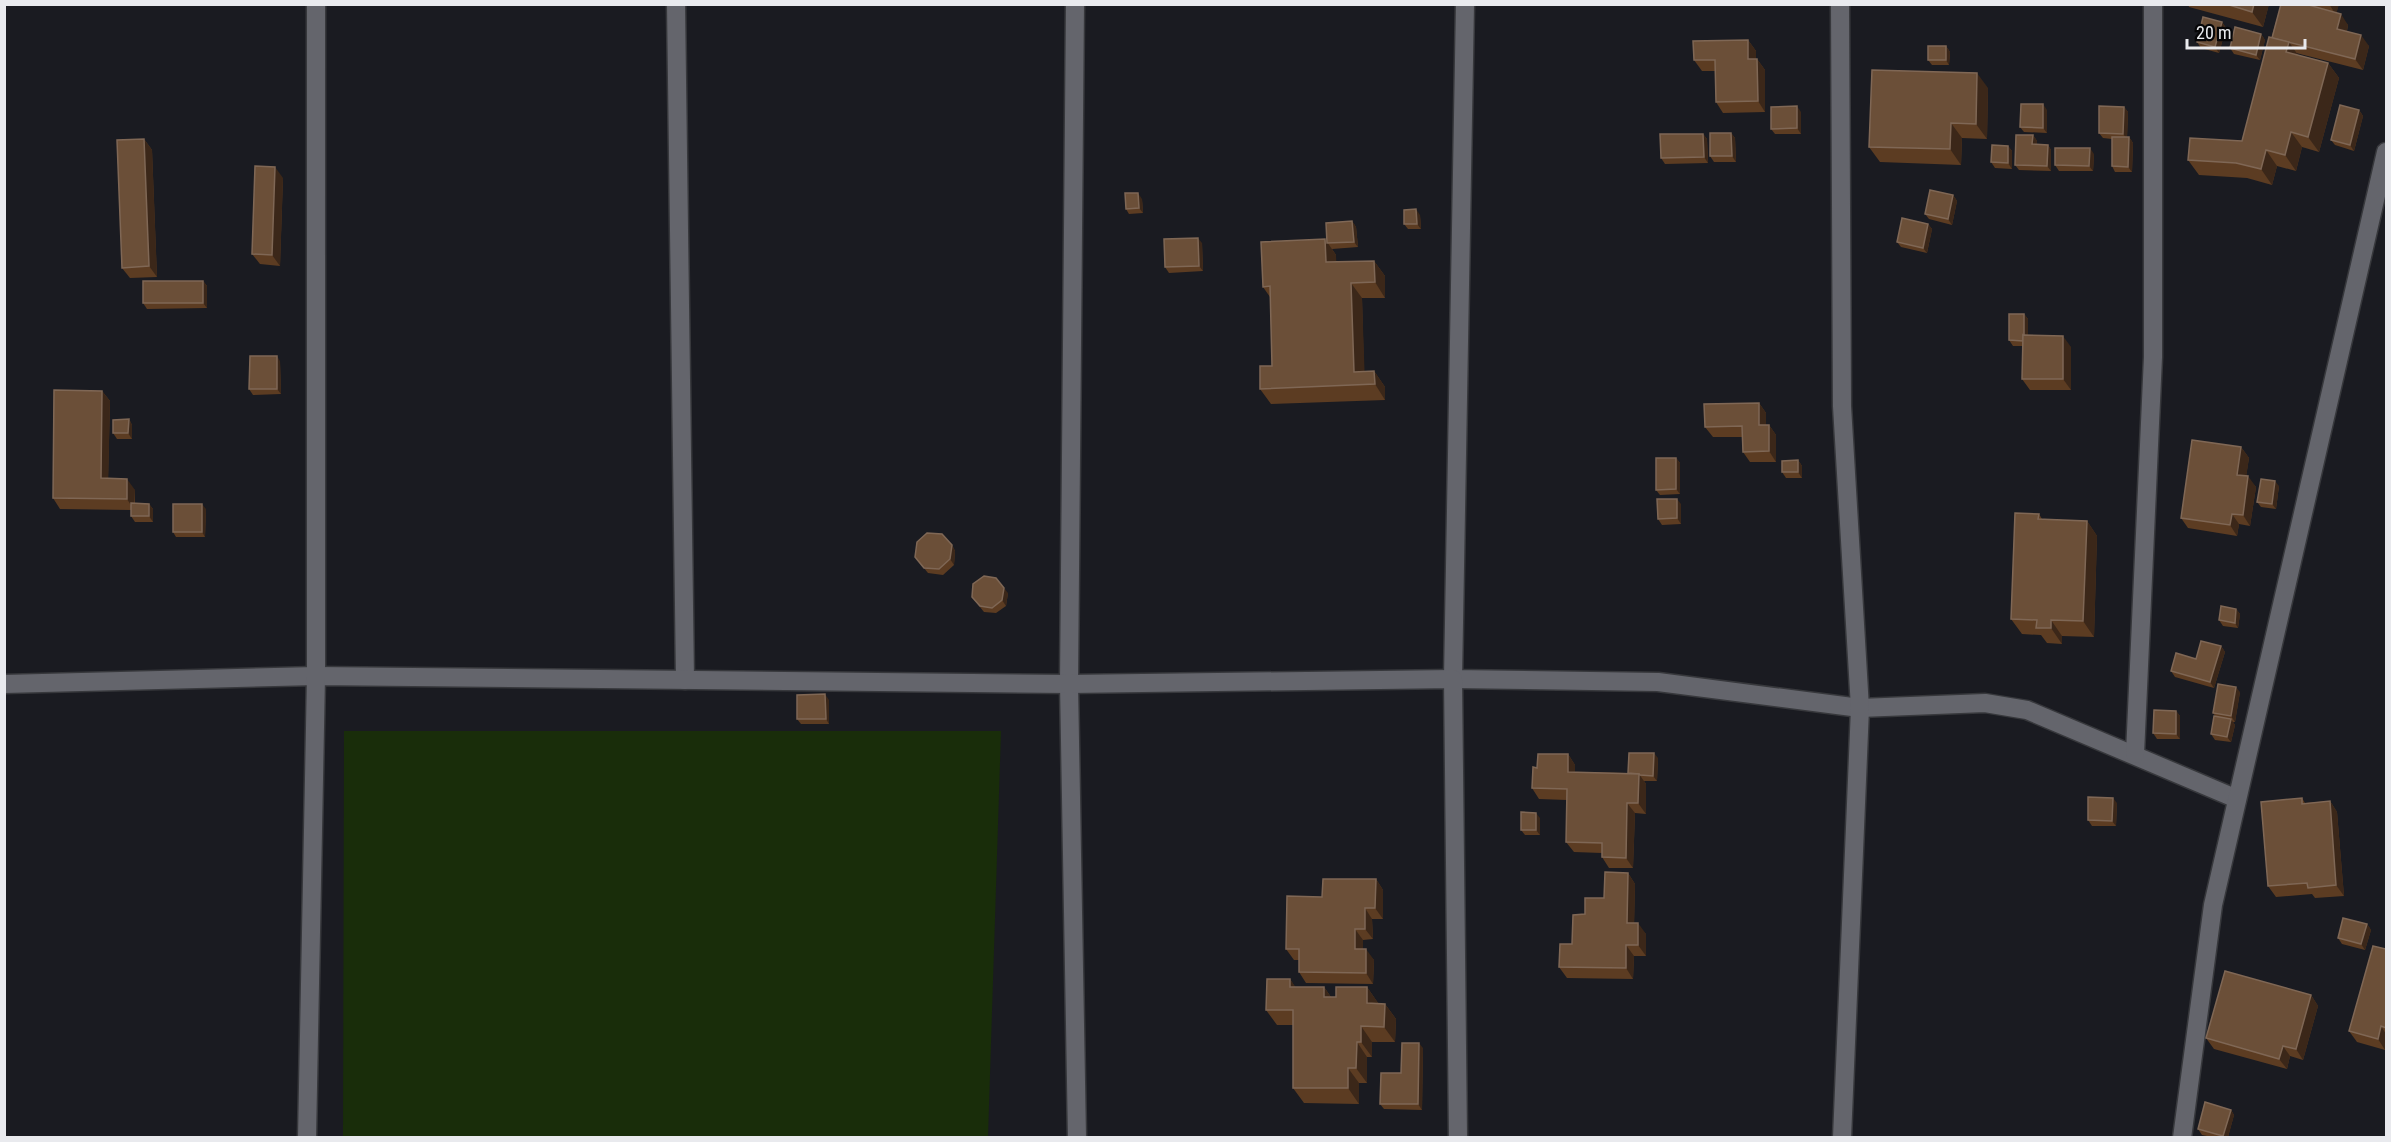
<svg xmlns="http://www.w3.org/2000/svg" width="2391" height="1142" viewBox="0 0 2391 1142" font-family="'Roboto Condensed',sans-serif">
<rect width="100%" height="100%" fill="#1a1b21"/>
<polygon fill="#192d0a" points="344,731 1001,731 988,1137 343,1137"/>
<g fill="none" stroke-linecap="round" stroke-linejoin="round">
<defs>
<g id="street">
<polyline points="676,4 685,680"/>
<polyline points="1075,4 1069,684 1077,1138"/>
<polyline points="1465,4 1453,679 1658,682 1860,708 1985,703 2027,710 2237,799"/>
<polyline points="1840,4 1842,406 1860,708 1842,1138"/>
<polyline points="4,684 316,676 1069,684 1453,679 1458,1138"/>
<polyline points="2135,754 2153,357 2153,4"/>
<polyline points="307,1138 316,676 316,4"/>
<polyline points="2182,1138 2213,905 2386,152"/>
</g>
</defs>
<use href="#street" stroke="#37383c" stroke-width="21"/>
<use href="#street" stroke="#64656c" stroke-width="18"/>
</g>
<g fill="#5c3c22">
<polygon points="2188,4 2269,4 2263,27 2189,7"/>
<polygon points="2281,4 2339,4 2336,13 2348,25 2347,31 2369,46 2363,70 2296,53 2298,55 2328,63 2339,78 2319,152 2302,147 2296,171 2277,166 2272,185 2247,178 2199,175 2188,160 2242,141"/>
<polygon points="2222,22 2226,28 2219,53 2201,48 2197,42"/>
<polygon points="2261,34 2265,40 2260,60 2234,54 2230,48"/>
<polygon points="1748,40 1756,51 1756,59 1757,59 1765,70 1765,112 1723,113 1716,102 1715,71 1702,71 1694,60"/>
<polygon points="1946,46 1950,52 1949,65 1932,65 1928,60"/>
<polygon points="1988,88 1987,139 1962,138 1961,165 1880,162 1869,147"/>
<polygon points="2124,107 2128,112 2127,137 2129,137 2133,143 2132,172 2115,172 2112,166 2112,139 2103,138 2099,133"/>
<polygon points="2047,110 2047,133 2024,132 2020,127"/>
<polygon points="2359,110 2363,116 2354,151 2335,145 2331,140"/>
<polygon points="1801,112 1801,134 1775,134 1771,129"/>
<polygon points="1731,133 1735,138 1736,162 1714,162 1710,156"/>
<polygon points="1703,134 1707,139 1708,163 1665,164 1661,158"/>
<polygon points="2033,135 2037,141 2036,144 2048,145 2051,150 2051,171 2019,170 2015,165"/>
<polygon points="144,139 152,150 157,277 130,278 122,268"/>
<polygon points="2008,146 2012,151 2012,169 1995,168 1991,162"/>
<polygon points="2094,154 2093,171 2059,171 2055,165"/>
<polygon points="283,178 280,266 260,264 252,254"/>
<polygon points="1953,195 1957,201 1952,225 1929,219 1925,214"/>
<polygon points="1142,199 1143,213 1129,214 1126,209"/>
<polygon points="1420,215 1421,229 1408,229 1404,224"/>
<polygon points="1352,221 1356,227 1358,247 1332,249 1336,255 1336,262 1374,261 1385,276 1385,298 1362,298 1364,372 1374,371 1385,387 1385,400 1271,404 1260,389 1272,366 1270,297 1263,287 1325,239 1327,242"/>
<polygon points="1928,224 1932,229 1927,253 1901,247 1897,242"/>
<polygon points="1202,243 1203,271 1169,273 1165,267"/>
<polygon points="203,281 207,286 207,308 147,309 143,303"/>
<polygon points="2024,314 2028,319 2028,336 2071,347 2071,390 2030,390 2022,379 2023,346 2013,346 2009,340"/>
<polygon points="280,361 281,394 253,395 249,389"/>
<polygon points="102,391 110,401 108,479 135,490 135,503 149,504 153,509 153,522 135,522 131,516 131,510 60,509 53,498"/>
<polygon points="1759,403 1766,413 1766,425 1769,425 1776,435 1776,462 1750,462 1743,452 1742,437 1713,437 1705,427"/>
<polygon points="129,419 132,425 132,439 117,439 113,433"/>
<polygon points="2241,447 2249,458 2246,476 2256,487 2250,526 2239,524 2237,536 2188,528 2181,518"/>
<polygon points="1676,458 1680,463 1680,494 1660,495 1656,490"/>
<polygon points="1798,460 1802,466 1802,478 1786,478 1782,472"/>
<polygon points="2279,486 2276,509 2261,507 2257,502"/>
<polygon points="1681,504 1681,524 1662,525 1658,519"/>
<polygon points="206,509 205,537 176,537 173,532"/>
<polygon points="2039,514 2042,519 2087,521 2097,536 2094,637 2062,636 2062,644 2047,643 2041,635 2022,634 2011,619"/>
<polygon points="952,545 955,551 954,565 943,575 928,573 915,557"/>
<polygon points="1008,593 1006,606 996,613 984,612 972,597"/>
<polygon points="2236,609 2240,614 2238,628 2223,626 2219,620"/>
<polygon points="2221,646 2225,652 2214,688 2175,677 2171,671"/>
<polygon points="2240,692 2235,722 2233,722 2235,725 2231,742 2215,740 2211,734 2216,717 2213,713"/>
<polygon points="829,700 829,724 801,724 797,719"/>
<polygon points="2176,711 2180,716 2180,739 2157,739 2153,733"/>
<polygon points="1568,754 1575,765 1575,772 1628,773 1658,758 1657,781 1644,781 1646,784 1646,814 1635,813 1633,868 1609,868 1602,857 1602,853 1574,852 1566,842 1567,800 1539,799 1532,788 1537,768"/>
<polygon points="2302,798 2305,803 2330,801 2337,812 2344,896 2315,898 2312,894 2276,897 2268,886"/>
<polygon points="2117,803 2116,826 2092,826 2088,820"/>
<polygon points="1540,818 1540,835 1525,835 1521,830"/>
<polygon points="1628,873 1635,884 1634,923 1646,934 1646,956 1634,956 1633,979 1567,978 1559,967 1572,944 1604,898"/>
<polygon points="1376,879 1383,890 1383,919 1372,919 1373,939 1363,940 1363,949 1374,960 1373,984 1306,983 1299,972 1299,960 1294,960 1286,949 1322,897"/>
<polygon points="2367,924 2371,930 2365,950 2342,944 2338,938"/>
<polygon points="2386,949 2386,1045 2385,1050 2357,1042 2349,1031"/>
<polygon points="1290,979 1295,987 1324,987 1331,997 1336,997 1367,987 1378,1003 1385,1004 1396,1019 1395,1042 1372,1042 1372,1057 1367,1057 1367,1083 1359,1083 1359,1104 1304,1103 1293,1088 1293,1025 1277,1025 1266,1010"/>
<polygon points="2311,995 2318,1006 2303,1060 2290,1056 2287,1069 2214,1049 2206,1038"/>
<polygon points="1423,1048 1422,1110 1384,1109 1380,1104 1401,1073"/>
<polygon points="2231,1110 2234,1115 2228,1137 2212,1137 2202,1135 2198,1129"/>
</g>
<g fill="#3b2719">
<polygon points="2254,4 2269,4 2263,27 2252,12"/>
<polygon points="2329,4 2339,4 2336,15"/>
<polygon points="2341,14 2348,25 2345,40 2337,29"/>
<polygon points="2222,22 2226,28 2219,53 2215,47"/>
<polygon points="2261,34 2265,40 2260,60 2256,55"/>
<polygon points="2361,35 2369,46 2363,70 2355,59"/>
<polygon points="1748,40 1756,51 1756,69 1748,59"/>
<polygon points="2289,42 2300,58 2286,52"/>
<polygon points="1946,46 1950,52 1949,65 1946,60"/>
<polygon points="1757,59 1765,70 1765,112 1758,101"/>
<polygon points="2328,63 2339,78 2319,152 2308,137"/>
<polygon points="1977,73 1988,88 1987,139 1976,124"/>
<polygon points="2043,104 2047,110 2047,133 2043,128"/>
<polygon points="1797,106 1801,112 1801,134 1797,128"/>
<polygon points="2124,107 2128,112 2127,139 2123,134"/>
<polygon points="2359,110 2363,116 2354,151 2350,145"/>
<polygon points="1951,123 1962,138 1961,165 1950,149"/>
<polygon points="2291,132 2302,147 2296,171 2285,155"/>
<polygon points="1731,133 1735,138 1736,162 1732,156"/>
<polygon points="1703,134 1707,139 1708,163 1704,157"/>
<polygon points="2033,135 2037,141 2036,150 2032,144"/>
<polygon points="2129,137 2133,143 2132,172 2128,167"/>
<polygon points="144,139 152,150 157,277 149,266"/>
<polygon points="2048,145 2051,150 2051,171 2047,166"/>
<polygon points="2008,146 2012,151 2012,169 2008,163"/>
<polygon points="2090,148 2094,154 2093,171 2089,166"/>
<polygon points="2266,150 2277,166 2272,185 2261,169"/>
<polygon points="275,167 283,178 280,266 272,255"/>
<polygon points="1138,193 1142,199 1143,213 1139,208"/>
<polygon points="1953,195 1957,201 1952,225 1948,219"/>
<polygon points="1416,209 1420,215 1421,229 1417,224"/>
<polygon points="1352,221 1356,227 1358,247 1354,242"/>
<polygon points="1928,224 1932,229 1927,253 1923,248"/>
<polygon points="1198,238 1202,243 1203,271 1199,266"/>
<polygon points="1325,239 1336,255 1337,278 1326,262"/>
<polygon points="1374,261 1385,276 1385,298 1375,282"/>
<polygon points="203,281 207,286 207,308 203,303"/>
<polygon points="1351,283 1362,298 1365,385 1354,372"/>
<polygon points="2024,314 2028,319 2028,346 2024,341"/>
<polygon points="2063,336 2071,347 2071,390 2063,379"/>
<polygon points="277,356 280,361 281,394 277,389"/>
<polygon points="1374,371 1385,387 1385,400 1375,384"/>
<polygon points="102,391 110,401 108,489 101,478"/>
<polygon points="1759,403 1766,413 1766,435 1759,425"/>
<polygon points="129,419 132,425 132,439 128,433"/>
<polygon points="1769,425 1776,435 1776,462 1769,451"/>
<polygon points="2241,447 2249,458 2245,485 2237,475"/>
<polygon points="1676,458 1680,463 1680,494 1676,489"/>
<polygon points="1798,460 1802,466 1802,478 1798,472"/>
<polygon points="2248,476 2256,487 2250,526 2243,515"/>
<polygon points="127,479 135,490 134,510 127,499"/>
<polygon points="2275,481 2279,486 2276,509 2272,504"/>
<polygon points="1677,499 1681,504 1681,524 1677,518"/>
<polygon points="149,504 153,509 153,522 149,516"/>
<polygon points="202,504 206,509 205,537 202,532"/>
<polygon points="2232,514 2239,524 2237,536 2230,525"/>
<polygon points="2087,521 2097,536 2094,637 2083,621"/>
<polygon points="952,545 955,551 954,565 950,559"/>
<polygon points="1004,588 1008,593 1006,606 1002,600"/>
<polygon points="2236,609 2240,614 2238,628 2235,623"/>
<polygon points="2051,620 2062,636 2062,644 2051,628"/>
<polygon points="2221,646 2225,652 2214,688 2210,682"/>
<polygon points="2236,687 2240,692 2235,722 2231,716"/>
<polygon points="825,694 829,700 829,724 826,719"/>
<polygon points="2176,711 2180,716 2180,739 2176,734"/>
<polygon points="2231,719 2235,725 2231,742 2227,737"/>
<polygon points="1654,753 1658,758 1657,781 1653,776"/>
<polygon points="1568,754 1575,765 1575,783 1568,772"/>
<polygon points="1639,774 1646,784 1646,814 1638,803"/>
<polygon points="2113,798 2117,803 2116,826 2112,821"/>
<polygon points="2330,801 2337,812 2344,896 2336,885"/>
<polygon points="1627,803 1635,813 1633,868 1626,858"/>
<polygon points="1536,813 1540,818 1540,835 1536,830"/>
<polygon points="1628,873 1635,884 1634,934 1627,923"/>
<polygon points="1376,879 1383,890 1383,919 1375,908"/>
<polygon points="1365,908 1372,919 1373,939 1365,929"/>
<polygon points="1638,923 1646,934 1646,956 1638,945"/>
<polygon points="2367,924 2371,930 2365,950 2361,944"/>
<polygon points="1355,929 1363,940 1363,960 1355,949"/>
<polygon points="1626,945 1634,956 1633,979 1626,968"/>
<polygon points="1366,949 1374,960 1373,984 1366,973"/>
<polygon points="1290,979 1300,994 1290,987"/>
<polygon points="1324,987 1335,1003 1324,997"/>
<polygon points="1367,987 1378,1003 1378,1019 1367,1003"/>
<polygon points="2311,995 2318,1006 2303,1060 2296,1049"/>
<polygon points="1385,1004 1396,1019 1395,1042 1384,1027"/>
<polygon points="1361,1026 1372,1042 1372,1057 1361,1042"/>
<polygon points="2381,1026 2386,1034 2386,1045 2385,1050 2378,1039"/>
<polygon points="1357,1042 1367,1057 1367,1083 1356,1068"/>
<polygon points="1419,1043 1423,1048 1422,1110 1418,1104"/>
<polygon points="2283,1046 2290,1056 2287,1069 2279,1059"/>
<polygon points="1348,1068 1359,1083 1359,1104 1348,1088"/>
<polygon points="2231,1110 2234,1115 2228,1137 2224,1137 2223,1136"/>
</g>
<g fill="#6b4f38" stroke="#7f6755" stroke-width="1.5">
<polygon points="2226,4 2254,4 2252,12"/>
<polygon points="2281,4 2305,4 2341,14 2337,29 2361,35 2355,59 2272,38"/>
<polygon points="2203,17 2222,22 2215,47 2197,42"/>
<polygon points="2235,27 2261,34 2256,55 2230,48"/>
<polygon points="2269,37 2289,42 2286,52 2328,63 2308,137 2291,132 2285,155 2266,150 2261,169 2236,163 2188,160 2190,138 2242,141"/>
<polygon points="1748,40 1748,59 1757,59 1758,101 1716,102 1715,60 1694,60 1693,41"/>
<rect x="1928" y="46" width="18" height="14"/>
<polygon points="1872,70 1977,73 1976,124 1951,123 1950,149 1869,147"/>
<polygon points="2021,104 2043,104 2043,128 2020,127"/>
<polygon points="2340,105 2359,110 2350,145 2331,140"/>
<polygon points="1797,106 1797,128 1771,129 1771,107"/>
<polygon points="2099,106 2124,107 2123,134 2099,133"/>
<polygon points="1710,133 1731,133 1732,156 1710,156"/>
<polygon points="1660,134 1703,134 1704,157 1661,158"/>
<polygon points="2016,135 2033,135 2032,144 2048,145 2047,166 2015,165"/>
<polygon points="2112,137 2129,137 2128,167 2112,166"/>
<polygon points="144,139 149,266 122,268 117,140"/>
<polygon points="1992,145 2008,146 2008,163 1991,162"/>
<polygon points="2055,148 2090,148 2089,166 2055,165"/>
<polygon points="255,166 275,167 272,255 252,254"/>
<polygon points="1930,190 1953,195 1948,219 1925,214"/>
<polygon points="1125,193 1138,193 1139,208 1126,209"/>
<polygon points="1416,209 1417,224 1404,224 1404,210"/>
<polygon points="1902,218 1928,224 1923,248 1897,242"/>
<polygon points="1352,221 1354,242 1327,243 1326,223"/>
<polygon points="1198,238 1199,266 1165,267 1164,239"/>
<polygon points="1325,239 1326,262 1374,261 1375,282 1351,283 1354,372 1374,371 1375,384 1260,389 1260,366 1272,366 1270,286 1263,287 1261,242"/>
<rect x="143" y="281" width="60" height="22"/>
<polygon points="2009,314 2024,314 2024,336 2023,335 2023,341 2009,340"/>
<polygon points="2023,335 2063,336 2063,379 2022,379"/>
<polygon points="250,356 277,356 277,389 249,389"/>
<polygon points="54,390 102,391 101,478 127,479 127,499 53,498"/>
<polygon points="1759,403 1759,425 1769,425 1769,451 1743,452 1742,426 1705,427 1704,404"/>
<polygon points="129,419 128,433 113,433 113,420"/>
<polygon points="2192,440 2241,447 2237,475 2248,476 2243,515 2232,514 2230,525 2181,518"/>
<polygon points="1656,458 1676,458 1676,489 1656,490"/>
<polygon points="1798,460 1798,472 1782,472 1782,461"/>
<polygon points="2261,479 2275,481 2272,504 2257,502"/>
<polygon points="1657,499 1677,499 1677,518 1658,519"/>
<polygon points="131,503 149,504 149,516 131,516"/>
<rect x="173" y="504" width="29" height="28"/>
<polygon points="2015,513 2039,514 2038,519 2087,521 2083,621 2051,620 2051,628 2036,628 2037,620 2011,619"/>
<polygon points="927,533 942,534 952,545 950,559 939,569 924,568 915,557 917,542"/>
<polygon points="984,576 996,578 1004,588 1002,600 992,608 980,606 972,597 973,584"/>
<polygon points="2221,606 2236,609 2235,623 2219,620"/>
<polygon points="2201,641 2221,646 2210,682 2171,671 2176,653 2196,659"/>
<polygon points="2218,684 2236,687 2231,716 2213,713"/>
<polygon points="825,694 826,719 797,719 797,695"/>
<polygon points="2154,710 2176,711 2176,734 2153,733"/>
<polygon points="2214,716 2231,719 2227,737 2211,734"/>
<polygon points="1629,753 1654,753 1653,776 1640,775 1639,774 1628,773"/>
<polygon points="1538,754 1568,754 1568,772 1639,774 1638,803 1627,803 1626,858 1602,857 1602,843 1566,842 1567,789 1532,788 1533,767 1537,768"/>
<polygon points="2088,797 2113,798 2112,821 2088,820"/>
<polygon points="2302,798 2302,804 2330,801 2336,885 2308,888 2307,883 2268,886 2261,802"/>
<polygon points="1521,812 1536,813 1536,830 1521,830"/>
<polygon points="1605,872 1628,873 1627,923 1638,923 1638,945 1626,945 1626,968 1559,967 1560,944 1572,944 1573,915 1585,914 1585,898 1604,898"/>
<polygon points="1323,879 1376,879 1375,908 1365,908 1365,929 1355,929 1355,949 1366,949 1366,973 1299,972 1299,949 1286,949 1287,896 1322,897"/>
<polygon points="2343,918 2367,924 2361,944 2338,938"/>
<polygon points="2373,946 2386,949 2386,1028 2381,1026 2378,1039 2349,1031"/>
<polygon points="2225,971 2311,995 2296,1049 2283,1046 2279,1059 2206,1038"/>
<polygon points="1267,979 1290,979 1290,987 1324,987 1324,997 1336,997 1336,987 1367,987 1367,1003 1385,1004 1384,1027 1361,1026 1361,1042 1357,1042 1356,1068 1348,1068 1348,1088 1293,1088 1293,1010 1266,1010"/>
<polygon points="1402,1043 1419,1043 1418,1104 1380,1104 1381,1073 1401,1073"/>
<polygon points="2205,1102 2231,1110 2223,1136 2198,1129"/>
</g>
<rect width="2391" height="1142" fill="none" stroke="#e9eaee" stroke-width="12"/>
<path d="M2187 39v9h118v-9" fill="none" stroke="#e9eaee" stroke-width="3"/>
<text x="2196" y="39" font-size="18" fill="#e9eaee" stroke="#060608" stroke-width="4.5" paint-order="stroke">20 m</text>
</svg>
